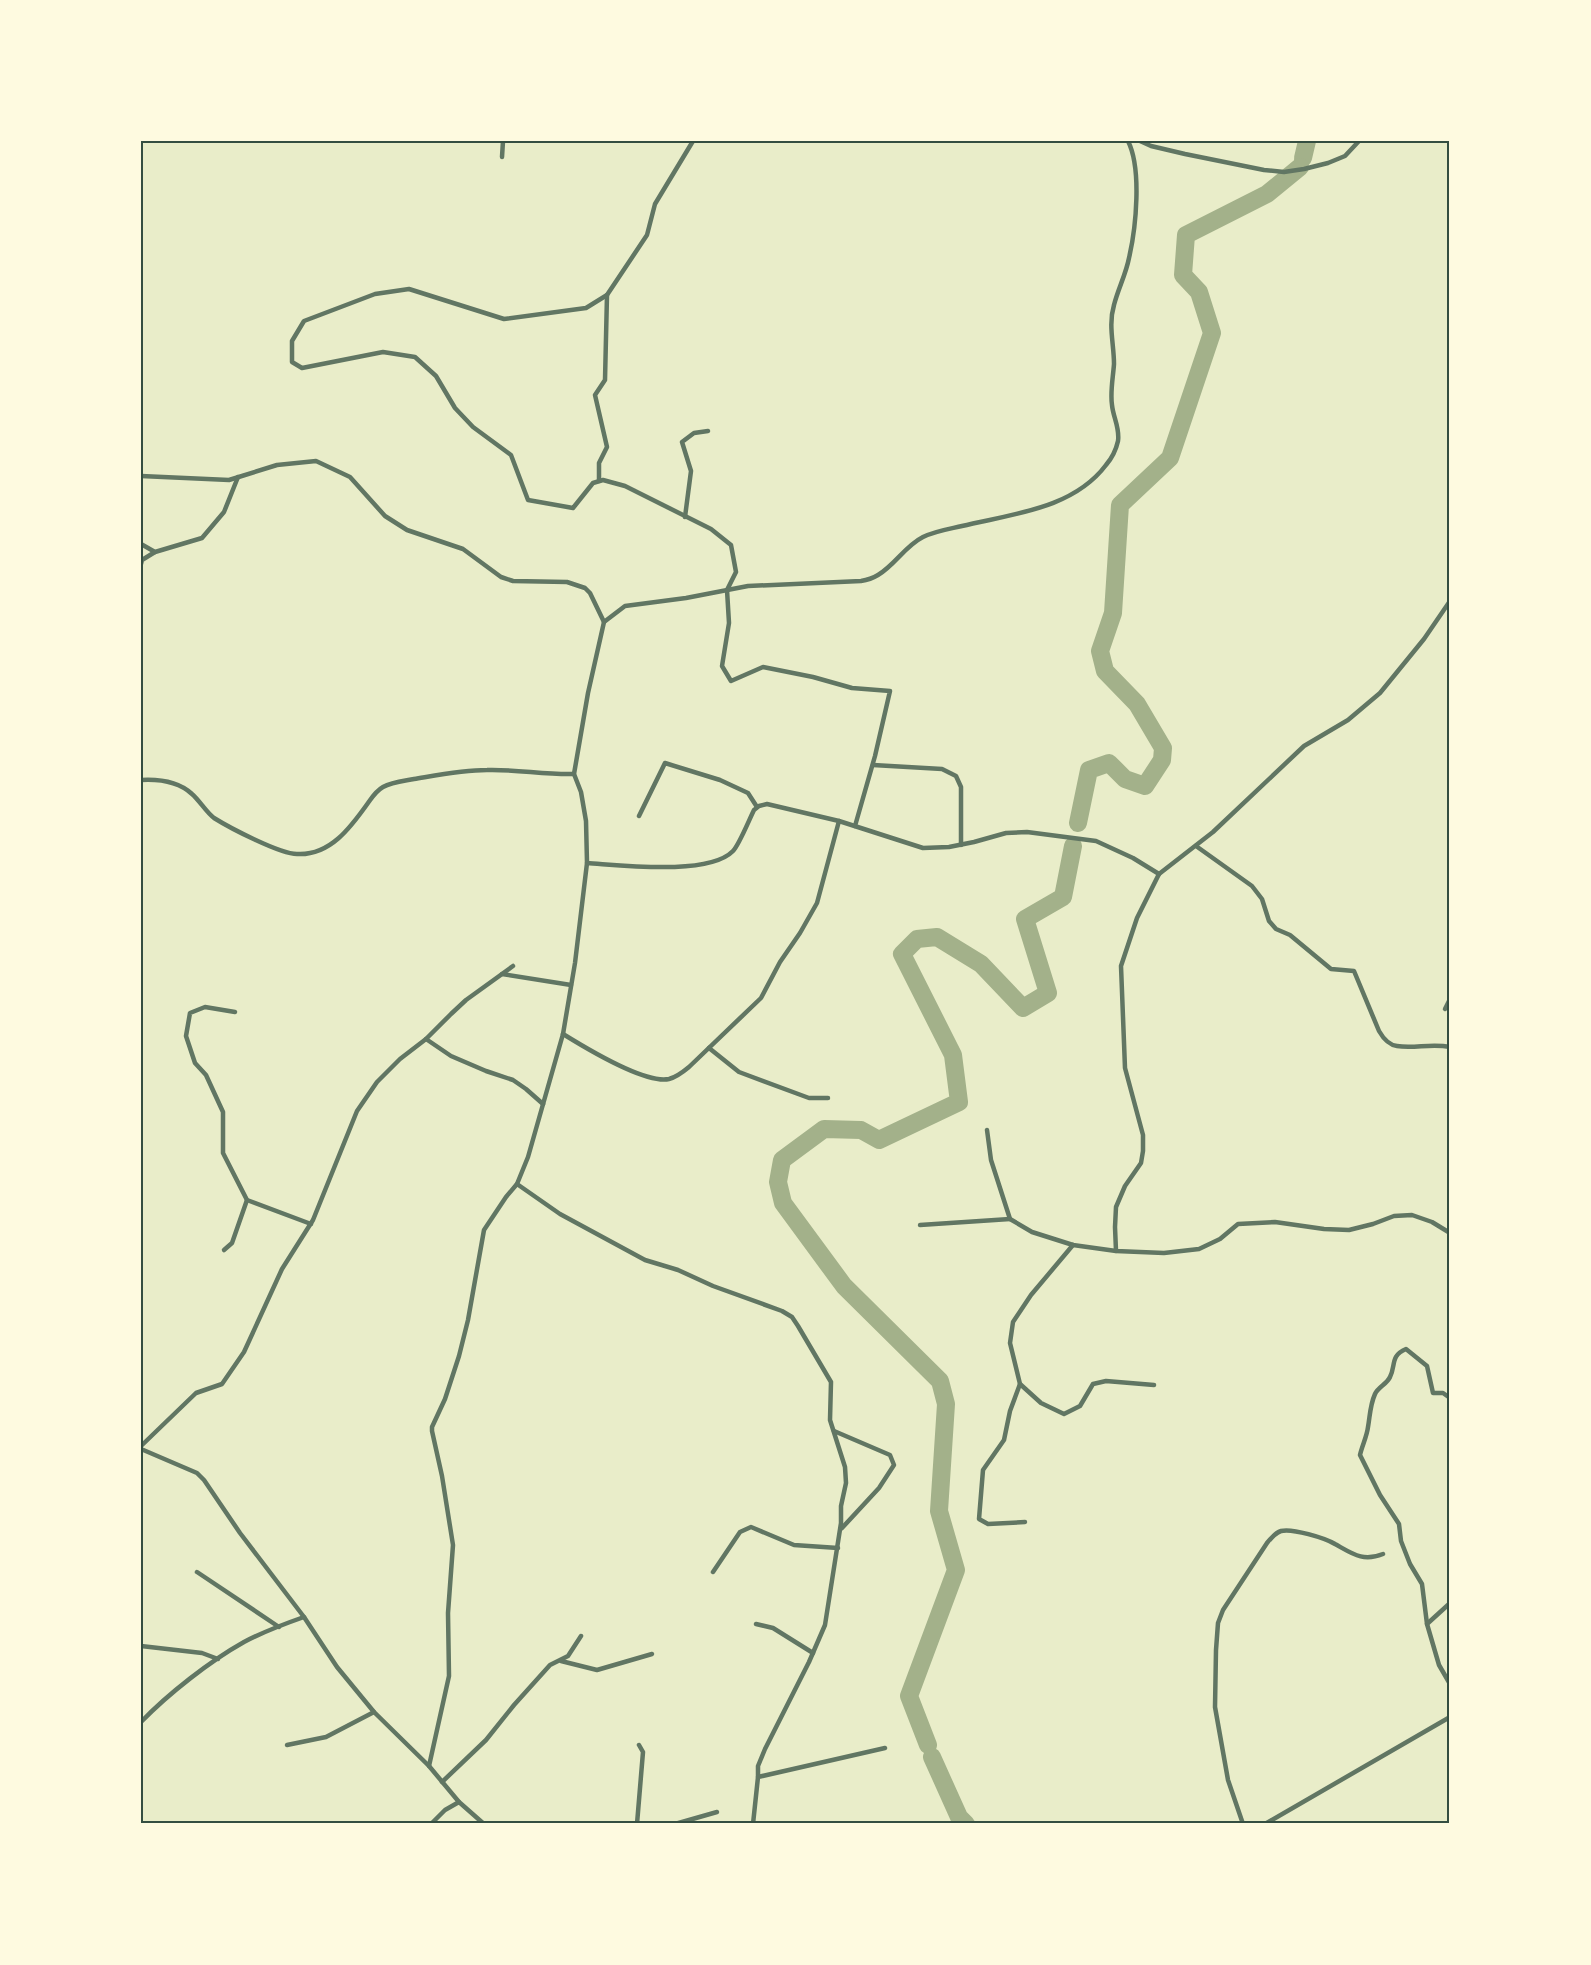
<svg xmlns="http://www.w3.org/2000/svg" width="1591" height="1965" viewBox="0 0 1591 1965" font-family="Literata,serif">
<rect width="100%" height="100%" fill="#e9edc9"/>
<g fill="none" stroke-linecap="round" stroke-linejoin="round">
<g stroke="#a3b18a" stroke-width="18">
<polyline points="1303,158 1307,141"/>
<polyline points="1078,823 1089,770 1109,763 1125,779 1145,786 1162,760 1163,748 1137,704 1105,671 1100,651 1113,613 1120,505 1170,458 1212,333 1199,292 1183,275 1186,235 1267,194 1300,167"/>
<polyline points="928,1745 909,1696 956,1570 939,1511 946,1404 940,1381 844,1286 783,1203 778,1182 782,1160 824,1129 861,1130 879,1140 959,1102 953,1055 902,954 917,939 937,937 981,964 1023,1008 1048,993 1025,919 1063,897 1073,846"/>
<polyline points="932,1757 959,1817 966,1824"/>
</g>
<g stroke="#617663" stroke-width="4.5">
<polyline points="693,141 655,204 647,235 607,295 586,308 504,319 409,289 375,294 304,321 292,341 292,362 302,368 383,352 415,357 436,376 455,408 473,427 511,455 528,500 573,508 593,483 603,480 625,486 711,529 731,545 736,572 727,590 729,623 722,666 731,681 763,667 813,677 852,688 890,691 875,756 855,826"/>
<polyline points="1140,141 1151,146 1185,154 1264,170 1284,172 1304,169 1328,163 1345,156 1359,141"/>
<polyline points="502,157 503,141"/>
<polyline points="141,476 229,480 277,465 316,461 350,477 385,516 407,530 463,549 501,577 513,581 567,582 585,588 590,593 604,622"/>
<polyline points="599,481 599,463 607,447 595,395 605,380 607,295"/>
<polyline points="685,517 691,471 682,442 694,433 708,431"/>
<polyline points="141,544 155,552 202,538 224,512 238,477"/>
<polyline points="141,564 142,560 155,552"/>
<polyline points="873,765 942,769 956,776 961,787 961,845"/>
<path d="M141 780C159 779 179 782 192 794 200 801 206 812 214 818 230 828 280 854 297 854 330 856 351 827 368 803 373 796 376 791 383 787 392 782 404 781 414 779 438 775 463 770 487 770 516 769 545 775 574 774"/>
<polyline points="639,816 665,763 720,780 748,793 757,807"/>
<path d="M1196 846 1252 886 1262 899 1269 921 1276 929 1290 935 1331 969 1354 971 1379 1031C1383 1038 1389 1045 1397 1046 1414 1049 1431 1043 1450 1047"/>
<path d="M587 863C620 865 709 876 733 851 739 845 749 820 754 810L759 806 767 804 839 821 923 848 949 847 974 842 1006 833 1027 832 1096 841 1133 858 1159 874"/>
<polyline points="502,974 571,985"/>
<polyline points="1445,1009 1450,999"/>
<polyline points="235,1012 205,1007 190,1013 186,1036 195,1063 206,1075 223,1112 223,1153 247,1200 311,1224"/>
<path d="M563 1034C584 1047 645 1084 669 1079 677 1077 683 1072 689 1067L761 998 780 962 800 933 817 903 839 821"/>
<polyline points="426,1039 451,1056 486,1071 513,1080 526,1089 543,1104"/>
<polyline points="709,1048 739,1072 809,1098 828,1098"/>
<polyline points="987,1130 991,1160 1010,1219 1032,1232 1073,1245 1116,1251 1164,1253 1199,1249 1220,1239 1238,1224 1275,1222 1324,1229 1349,1230 1373,1224 1394,1216 1412,1215 1432,1222 1450,1233"/>
<polyline points="517,1184 560,1214 645,1260 678,1270 713,1286 782,1311 792,1317 798,1326 831,1382 830,1420 845,1467 846,1483 841,1506 841,1523 825,1625 809,1662 765,1749 758,1766 758,1777"/>
<polyline points="920,1225 1010,1219"/>
<polyline points="1073,1245 1031,1295 1013,1322 1010,1343 1020,1384 1041,1403 1064,1414 1080,1406 1093,1384 1106,1381 1154,1385"/>
<polyline points="224,1250 232,1243 247,1200"/>
<polyline points="1116,1251 1115,1227 1116,1207 1125,1186 1141,1163 1143,1151 1143,1135 1125,1068 1121,966 1137,918 1159,874 1213,832 1304,746 1348,720 1380,693 1424,639 1450,601"/>
<polyline points="1020,1384 1010,1411 1004,1440 983,1470 979,1519 988,1524 1025,1522"/>
<path d="M1450 1398 1443 1393H1433L1427 1366 1406 1349C1390 1356 1396 1365 1390 1377 1387 1384 1378 1387 1375 1394 1370 1405 1370 1416 1368 1427 1367 1436 1362 1446 1360 1455L1380 1495 1399 1524 1401 1541 1410 1564 1422 1584 1427 1624 1439 1665 1450 1684"/>
<polyline points="834,1431 890,1455 894,1465 879,1488 842,1528"/>
<polyline points="141,1446 196,1393 222,1384 244,1352 282,1269 313,1220 357,1111 377,1082 400,1059 426,1039 451,1014 466,1000 513,966"/>
<polyline points="141,1449 197,1473 204,1480 240,1533 304,1617 337,1667 374,1712 429,1766 459,1802 484,1824"/>
<polyline points="197,1572 279,1627"/>
<polyline points="713,1572 740,1532 751,1527 794,1545 838,1548"/>
<polyline points="756,1624 773,1628 813,1653"/>
<polyline points="1427,1624 1449,1604"/>
<polyline points="141,1646 202,1653 218,1659"/>
<polyline points="561,1661 597,1670 652,1654"/>
<path d="M141 1722C168 1694 210 1661 244 1642 263 1632 284 1624 304 1617"/>
<polyline points="287,1745 326,1737 374,1712"/>
<path d="M429 1766 449 1676 448 1613 453 1545 442 1476 432 1431V1427L445 1399 459 1356 468 1320 484 1230 506 1197 517 1184 528 1157 563 1034 575 963 587 863 586 821 581 792 574 774 588 693 604 622 625 606 686 598 748 586 861 581C867 580 873 578 878 575 895 565 905 546 923 537 935 531 949 529 962 526 1012 514 1073 509 1106 465 1112 458 1116 450 1118 441 1120 428 1113 417 1112 405 1110 392 1113 378 1114 364 1114 344 1108 325 1114 305 1118 289 1126 274 1129 258 1136 228 1142 169 1128 141"/>
<polyline points="442,1782 486,1740 514,1705 550,1665 568,1656 581,1636"/>
<polyline points="431,1824 445,1810 459,1802"/>
<polyline points="637,1824 643,1752 639,1745"/>
<polyline points="675,1824 717,1812"/>
<polyline points="753,1824 758,1777 885,1748"/>
<path d="M1243 1824 1228 1780 1215 1707 1216 1650 1218 1623 1223 1610 1267 1543C1271 1538 1275 1533 1281 1531 1292 1528 1325 1538 1335 1544 1353 1554 1363 1562 1383 1554"/>
<polyline points="1265,1824 1450,1717"/>
</g>
</g>
<rect width="1591" height="1965" fill="none" stroke="#fefae0" stroke-width="285"/>
<rect x="142" y="142" width="1306" height="1680" fill="none" stroke="#344e41" stroke-width="2"/>
</svg>
